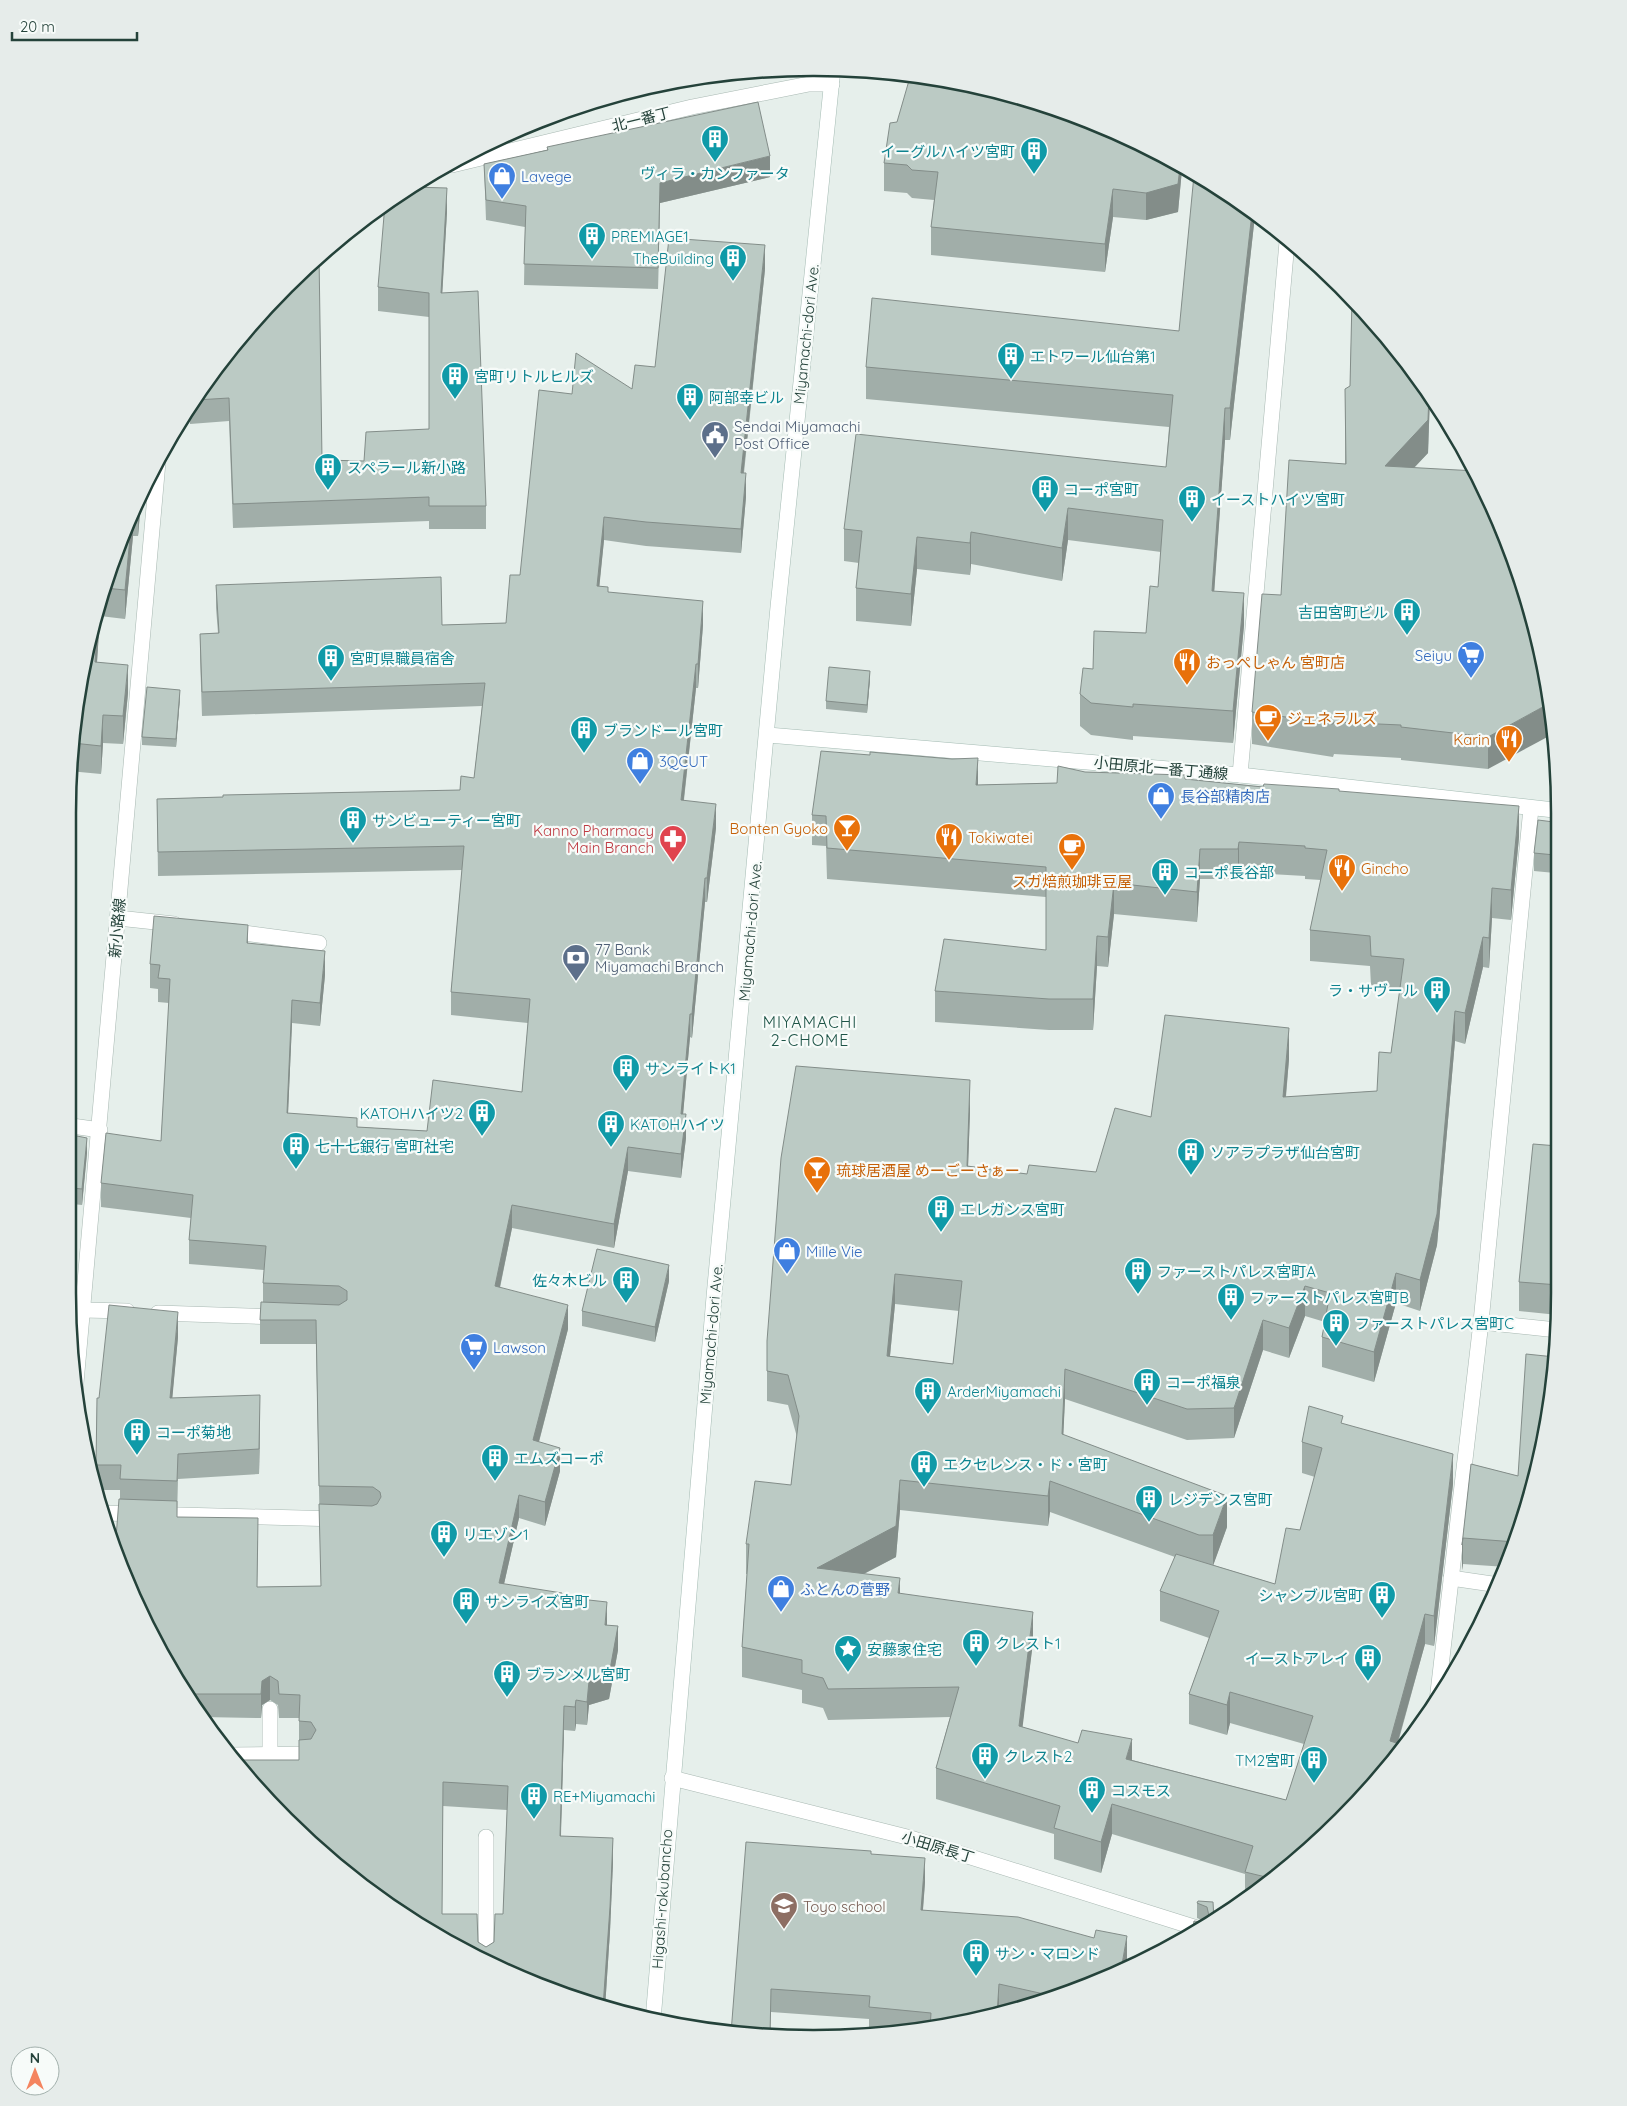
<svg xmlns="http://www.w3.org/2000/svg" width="1627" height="2106" viewBox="0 0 1627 2106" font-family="Quicksand,'Noto Sans JP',sans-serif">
<rect width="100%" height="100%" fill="#e6efeb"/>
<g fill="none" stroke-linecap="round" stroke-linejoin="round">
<defs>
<g id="lane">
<polyline points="118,918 174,924"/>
<polyline points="229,931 319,943"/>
<polyline points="72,1126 100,1130"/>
<polyline points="83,1310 127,1311"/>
<polyline points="158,1313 280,1317"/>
<polyline points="1481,1322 1557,1330"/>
<polyline points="102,1513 340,1519"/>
<polyline points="1451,1578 1499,1585"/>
<polyline points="270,1709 270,1754"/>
<polyline points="229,1755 307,1754"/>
<polyline points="486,1837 486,1961"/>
</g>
<g id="street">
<polyline points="452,165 692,107 809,84 832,84"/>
<polyline points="1240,775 1287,242"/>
<polyline points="75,1394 158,462"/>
<polyline points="1437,1701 1481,1322 1531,808"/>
<polyline points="672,1778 907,1837 1200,1929"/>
</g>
<g id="secondary">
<polyline points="768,735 1240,775 1554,810"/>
<polyline points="653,2020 714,1297 778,607 833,69"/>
</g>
</defs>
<use href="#lane" stroke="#a8b8b2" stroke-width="16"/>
<use href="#street" stroke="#a8b8b2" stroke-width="16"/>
<use href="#secondary" stroke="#a4bbb3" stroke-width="16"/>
<use href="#lane" stroke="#fff" stroke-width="15"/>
<use href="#street" stroke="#fff" stroke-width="15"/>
<use href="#secondary" stroke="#fff" stroke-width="15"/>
</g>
<g fill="#a1aea9" fill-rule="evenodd">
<polygon points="897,122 1099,124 1182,169 1178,212 1146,220 1113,217 1105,272 931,255 931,227 934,200 912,198 907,193 884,191 884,163"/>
<polygon points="547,147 770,177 660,203 658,289 524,285 525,227 486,220 484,164 547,150"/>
<polygon points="1228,193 1255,215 1230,440 1225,440 1214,591 1244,625 1233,743 1133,736 1133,740 1091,735 1080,726 1080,694 1093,669 1146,633 1158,587 1161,552 1068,540 1062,581 971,564 970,575 917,569 911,626 856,621 856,588 859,563 844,561 844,529 1166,467 1169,427 866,399 866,367 1179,331"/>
<polygon points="447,212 442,293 486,506 486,529 429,529 429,521 233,528 229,421 190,424 189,412 221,360 322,460 364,461 429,429 429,317 378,311 378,287"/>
<path d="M765 269 744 473 746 497 741 553 646 546 604 540 599 587 608 592 703 625 698 688H696L684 800 716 828 707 902H705L692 1038 690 1037 683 1114 686 1138 681 1178 628 1171 614 1248 512 1228 500 1288 568 1329 539 1442 560 1471 545 1526 519 1518 504 1584 562 1597 607 1625 618 1650 609 1699 589 1705 587 1725 576 1724 575 1731 564 1730 561 1836 613 1862 610 1931 605 2008 528 1982 441 1939 299 1760V1718H279L278 1705 270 1700 262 1705 261 1718 202 1717 168 1666 120 1499V1490H96L97 1398H99L178 1337 172 1398 260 1420 259 1474 178 1479 177 1517 258 1541 257 1587 321 1586 316 1344H260V1320L263 1302V1283L264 1270 189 1264V1240L191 1218 101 1207V1183L161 1141 169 1003 158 1002V989L150 988V964L248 943 325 975 320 1026 292 1023 288 1113 357 1127 427 1131 522 1092 528 1023 451 1015V992L462 870 158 876 157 799 460 790 474 778 482 706 202 716 200 657V634L218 633 216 608V585L442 625 506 623 572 394 632 389 655 367ZM443 1806 507 1810 503 1914 494 1942 486 1947 478 1942 442 1914Z"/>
<polygon points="1352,299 1430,395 1428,453 1414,468 1520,573 1488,769 1401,760 1401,758 1334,754 1333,757 1252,744 1252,712 1281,595 1345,464 1345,389 1350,386"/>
<polygon points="142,490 138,536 133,536 125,619 100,616 97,663 128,693 123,744 103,743 101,774 69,771 69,765 93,620"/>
<polygon points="870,679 867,713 826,709 826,701"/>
<polygon points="180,697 176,747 142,745 142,737"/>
<path d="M870 755 952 759 978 785 1057 783 1085 772 1185 779 1263 787 1339 791 1519 837 1511 920 1492 918 1489 968 1483 967 1465 1044 1455 1041 1437 1245 1420 1311 1396 1303 1374 1382 1322 1367V1337L1325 1322 1305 1316 1289 1358 1263 1350 1234 1438 1187 1440 1065 1399 1063 1435 1227 1527 1213 1565 1275 1584 1300 1530 1315 1477 1302 1473V1442L1343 1424 1453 1484 1434 1646 1425 1644 1398 1743 1341 1820 1245 1899V1874L1112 1834 1101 1873 1054 1859V1834L936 1799V1768L950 1717 828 1720 823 1708 802 1703V1690L742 1677V1647L747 1574H746V1544L791 1485 797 1437 788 1405 767 1401V1341L970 1111 968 1166 1027 1174 1096 1172 1151 1117 1289 1059 1286 1097 1377 1091 1391 1053 1400 989 1371 986 1370 966 1310 961V930L1321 880 1305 879V876L1239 872 1238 879H1200L1197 922 1114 914 1108 967 1097 966 1093 1030H1049L935 1022V991L1046 950V897L827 879 826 846 812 845V815ZM895 1304 959 1311 953 1364 890 1356ZM900 1510 1048 1526 1050 1512 1175 1557 1160 1591V1621L1209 1638 1189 1694V1724L1227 1735 1230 1723 1304 1744 1286 1800 1132 1760 1022 1727 1033 1642 900 1594 864 1574 896 1557Z"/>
<polygon points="1554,822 1555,873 1534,871 1534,853"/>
<polygon points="72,1135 87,1153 82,1205 72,1204"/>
<polygon points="1558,1146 1560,1292 1558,1315 1519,1311 1519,1282"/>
<polygon points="669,1281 655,1342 582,1326 582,1311"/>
<polygon points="1471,1464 1518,1476 1534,1486 1506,1567 1463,1564 1462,1570 1462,1545"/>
<polygon points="871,1854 925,1882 923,1910 1127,1959 1125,1968 1014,2010 999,2007 999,2015 911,2032 897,2033 869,2030 869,2019 771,2012 770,2036 731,2033"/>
<polygon points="1213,1902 1214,1921 1204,1921 1197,1918 1197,1903"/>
</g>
<g fill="#838d89">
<polygon points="770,156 770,177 660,203 658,289 660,183"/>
<polygon points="1180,167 1182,169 1178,212 1146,220 1146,193"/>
<polygon points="447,188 447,212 441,316 441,293"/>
<polygon points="1113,189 1113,217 1105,272 1105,244"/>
<polygon points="1252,213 1255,215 1230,440 1230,408"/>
<polygon points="765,245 765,269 741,496 741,473"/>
<polygon points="1429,394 1430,395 1428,453 1385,498 1385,466"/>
<polygon points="1225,408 1225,440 1212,623 1212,591"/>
<polygon points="746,473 746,497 741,553 741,529"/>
<polygon points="142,490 138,536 138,508 139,498"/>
<polygon points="1068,508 1068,540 1062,581 1062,548"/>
<polygon points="133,515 133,536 125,619 125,590 132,517"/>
<polygon points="604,517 604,540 597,610 597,586"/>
<polygon points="971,532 971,564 970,575 970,543"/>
<polygon points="917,537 917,569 911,626 911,594"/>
<polygon points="1244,593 1244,625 1233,743 1233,711"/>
<polygon points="100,601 100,616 95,691 95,662 99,604"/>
<polygon points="703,601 703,625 698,688 698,664"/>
<polygon points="696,664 696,688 681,824 681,800"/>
<polygon points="128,665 128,693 123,744 123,716"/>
<polygon points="870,671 870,679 867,713 867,705"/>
<polygon points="180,690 180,697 176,747 176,739"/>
<polygon points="1550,703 1553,716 1553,734 1488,769 1488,737"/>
<polygon points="103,715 103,743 101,774 101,746"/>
<polygon points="978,758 978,789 976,785"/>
<polygon points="716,804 716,828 707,902 707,878"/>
<polygon points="1519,806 1519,837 1511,920 1511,890"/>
<polygon points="1239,842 1239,872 1238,879 1238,849"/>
<polygon points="1200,849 1200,879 1197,922 1197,892"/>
<polygon points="705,878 705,902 692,1038 692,1014"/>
<polygon points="1114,883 1114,914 1108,967 1108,937"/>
<polygon points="1492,888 1492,918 1489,968 1489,938"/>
<polygon points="248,925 248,948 247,943"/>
<polygon points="1097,936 1097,966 1093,1030 1093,999"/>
<polygon points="1483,937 1483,967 1465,1044 1465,1013"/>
<polygon points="325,951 325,975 320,1026 320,1003"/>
<polygon points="292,1000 292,1023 287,1137 287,1113"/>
<polygon points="1455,1011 1455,1041 1437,1245 1420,1311 1420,1280"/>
<polygon points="690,1014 690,1037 681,1137 681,1114"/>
<polygon points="1289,1028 1289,1059 1283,1127 1283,1097"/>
<polygon points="970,1080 970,1111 967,1197 967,1166"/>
<polygon points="686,1114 686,1138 681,1178 681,1154"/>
<polygon points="87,1138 87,1153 82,1205 82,1189"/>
<polygon points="628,1147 628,1171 614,1248 614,1224"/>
<polygon points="512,1205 512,1228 495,1310 495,1286"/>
<polygon points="669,1265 669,1281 655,1342 655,1327"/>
<polygon points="1396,1273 1396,1303 1374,1382 1374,1352"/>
<polygon points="895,1274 895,1304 887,1386 887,1356"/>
<polygon points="1305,1286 1305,1316 1289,1358 1289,1328"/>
<polygon points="568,1305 568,1329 533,1464 533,1440"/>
<polygon points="178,1312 178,1337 170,1423 170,1398"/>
<polygon points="1263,1320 1263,1350 1234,1438 1234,1408"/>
<polygon points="1065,1369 1065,1399 1062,1465 1062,1434"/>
<polygon points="260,1395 260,1420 259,1474 259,1449"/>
<polygon points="560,1448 560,1471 545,1526 545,1502"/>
<polygon points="1453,1454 1453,1484 1434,1646 1434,1616"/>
<polygon points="900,1480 900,1510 896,1557 817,1598 817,1568"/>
<polygon points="1050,1481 1050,1512 1048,1526 1048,1496"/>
<polygon points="519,1495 519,1518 499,1606 499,1583"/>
<polygon points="1227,1496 1227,1527 1213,1566 1213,1535"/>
<polygon points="1463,1538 1463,1564 1462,1570 1462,1545"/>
<polygon points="900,1578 900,1609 898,1593"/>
<polygon points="607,1602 607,1626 605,1625"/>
<polygon points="1033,1612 1033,1642 1019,1756 1019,1726"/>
<polygon points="1425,1614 1425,1644 1394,1755 1390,1741"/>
<polygon points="618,1626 618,1650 609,1699 589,1705 587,1725 587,1702 589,1681"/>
<polygon points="270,1676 270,1700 262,1705 261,1718 261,1694 262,1681"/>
<polygon points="1230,1692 1230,1723 1227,1735 1227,1705"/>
<polygon points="576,1700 576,1724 575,1731 575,1707"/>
<polygon points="564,1706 564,1730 560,1860 560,1836"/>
<polygon points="1132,1739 1132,1770 1126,1759"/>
<polygon points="1112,1804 1112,1834 1101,1873 1101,1842"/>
<polygon points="613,1838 613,1862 610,1931 605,2008 603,2007"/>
<polygon points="925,1858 925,1882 921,1933 921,1910"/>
<polygon points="1127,1936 1127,1959 1125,1968 1121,1970"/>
<polygon points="999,1984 999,2015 997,2015"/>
</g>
<g fill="#bbcac4" stroke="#838d89" fill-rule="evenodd">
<polygon points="910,77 959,82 1099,124 1180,167 1178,184 1146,193 1113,189 1105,244 931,227 938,172 912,170 907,165 884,163 890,123 897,122"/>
<polygon points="758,102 770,156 660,183 658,268 524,264 526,206 486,200 484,164 548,150 547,147"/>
<polygon points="1194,175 1228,193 1252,213 1230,408 1225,408 1212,591 1244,593 1233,711 1133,704 1133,707 1091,703 1080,694 1083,668 1093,669 1094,631 1146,633 1150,586 1158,587 1163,520 1068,508 1062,548 971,532 970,543 917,537 911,594 856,588 862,531 844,529 856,434 1166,467 1173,395 866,367 872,298 1179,331"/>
<polygon points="411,187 447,188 441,293 478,291 486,506 429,506 429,497 233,504 229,398 196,400 221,360 319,255 322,460 364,461 366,432 429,429 429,293 378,287 385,204 399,193"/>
<path d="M669 238 765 245 741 473H746L741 529 646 522 604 517 597 586 608 587V592L703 601 698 664H696L681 800 716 804 707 878H705L692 1014H690L681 1114H686L681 1154 628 1147 614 1224 512 1205 495 1286 568 1305 533 1440 560 1448 545 1502 519 1495 499 1583 562 1593 561 1597 607 1602 605 1625 618 1626 609 1675 589 1681 587 1702 576 1700 575 1707 564 1706 560 1836 613 1838 610 1907 603 2007 528 1982 500 1968V1966H496L441 1939 360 1885 286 1820 234 1760H299V1740L311 1739 316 1730 311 1722 299 1721 300 1695 279 1694 278 1681 270 1676 262 1681 261 1694H186L168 1666 124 1578 115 1551 119 1499 177 1501V1517L258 1518 257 1587 321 1586 319 1504 372 1506 377 1504 381 1497 380 1492 373 1487 319 1486 316 1320H260L261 1302 339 1305 347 1300V1291L339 1286 263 1283 266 1246 189 1240 193 1195 101 1183 106 1133 161 1141 170 979 158 978 160 965 150 964 154 916 248 925 247 943 325 951 320 1003 292 1000 287 1113 357 1118V1127L427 1131 433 1080 522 1092 530 999 451 992 464 846 158 852 157 799 223 797V795L460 790 461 776 474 778 485 683 202 692 200 634 219 633 216 585 441 577 442 625 506 623 510 575H520L539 390 572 394 576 353 632 389 635 365 655 367ZM443 1782 508 1786 503 1914H495L494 1942 486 1947 478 1942 477 1914H442Z"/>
<polygon points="1352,299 1429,394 1428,420 1385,466 1476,471 1483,484 1520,573 1550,703 1488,737 1401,727 1401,725 1334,722 1333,724 1252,712 1262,594 1281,595 1289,460 1346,464 1345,389 1350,386"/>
<polygon points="139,498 138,508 135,508"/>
<polygon points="132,517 125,590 105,588"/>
<polygon points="99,604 95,662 128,665 123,716 103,715 101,746 73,743 93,620"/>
<polygon points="829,667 870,671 867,705 826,701"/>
<polygon points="147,687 180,690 176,739 142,737"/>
<path d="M821 751 870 755V752L952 759 978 758 976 785 1057 783 1058 766 1085 772 1185 775V779L1263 787 1264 784 1339 789V791L1519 806 1511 890 1492 888 1489 938 1483 937 1465 1013 1455 1011 1437 1214 1420 1280 1396 1273 1374 1352 1322 1337 1330 1293 1305 1286 1289 1328 1263 1320 1234 1408 1187 1409 1065 1369 1062 1434 1227 1496 1213 1535H1199L1050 1481 1048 1496 900 1480 896 1526 817 1568 900 1578 898 1593 1033 1612 1019 1726 1078 1743 1082 1730 1132 1739 1126 1759 1286 1800 1313 1716 1230 1692 1227 1705 1189 1694 1219 1611 1160 1591 1176 1554 1275 1584 1286 1528 1300 1530 1322 1448 1302 1442 1309 1406 1343 1416 1341 1423 1453 1454 1434 1616 1425 1614 1390 1741 1403 1745 1341 1820 1270 1878 1245 1872 1253 1846 1112 1804 1101 1842 1054 1828 1060 1806 936 1768 959 1687 828 1689 823 1678 802 1673V1660L742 1647 749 1544H746L755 1481 791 1485 799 1416 788 1375 767 1371V1341L781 1158 796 1066 970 1080 967 1166 1027 1174 1029 1165 1096 1172 1115 1108 1151 1117 1165 1015 1289 1028 1283 1097 1377 1091 1379 1052 1391 1053 1404 959 1371 956 1370 936 1310 930 1327 850 1305 848V846L1239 842 1238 849H1200L1197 892 1114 883 1108 937 1097 936 1093 999H1049L935 991 944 939 1046 950V867L827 848 826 816 812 815ZM895 1274 962 1281 953 1364 887 1356Z"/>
<polygon points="1538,820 1554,822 1555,855 1534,853"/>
<polygon points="72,1135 87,1138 82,1189 72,1188"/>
<polygon points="1533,1144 1558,1146 1559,1285 1519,1282"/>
<polygon points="597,1249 669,1265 655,1327 582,1311"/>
<polygon points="109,1305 178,1312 170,1398 260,1395 259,1449 178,1454 177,1481 120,1479 121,1465 96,1465 97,1398 99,1398"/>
<polygon points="1526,1354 1555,1357 1553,1390 1534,1486 1515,1542 1463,1538 1462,1545 1471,1464 1518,1476"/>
<polygon points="746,1842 871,1851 871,1854 925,1858 921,1910 1018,1917 1094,1938 1096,1930 1127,1936 1121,1970 1053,1996 999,1984 997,2015 930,2028 931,2013 869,2007 870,1996 771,1989 770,2036 731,2033"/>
<polygon points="1198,1901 1213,1902 1214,1921 1192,1934 1194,1921 1202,1922 1209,1916 1207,1907 1197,1903"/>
</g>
<defs>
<symbol id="building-pin" viewBox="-11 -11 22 30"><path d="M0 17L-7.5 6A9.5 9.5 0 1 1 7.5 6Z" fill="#0f9aa8" stroke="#f7fbf9"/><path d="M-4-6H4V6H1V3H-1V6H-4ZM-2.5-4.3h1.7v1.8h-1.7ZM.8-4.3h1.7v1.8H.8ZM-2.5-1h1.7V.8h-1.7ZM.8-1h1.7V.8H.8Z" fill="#fff"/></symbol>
<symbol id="shop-pin" viewBox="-11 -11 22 30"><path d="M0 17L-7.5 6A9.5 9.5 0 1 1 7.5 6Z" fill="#3f7fe0" stroke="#f7fbf9"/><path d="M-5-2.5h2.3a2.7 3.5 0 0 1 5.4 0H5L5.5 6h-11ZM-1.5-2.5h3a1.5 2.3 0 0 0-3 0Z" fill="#fff"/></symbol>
<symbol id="civic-pin" viewBox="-11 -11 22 30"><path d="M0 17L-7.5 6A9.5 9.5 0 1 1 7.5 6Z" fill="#5c6f8a" stroke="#f7fbf9"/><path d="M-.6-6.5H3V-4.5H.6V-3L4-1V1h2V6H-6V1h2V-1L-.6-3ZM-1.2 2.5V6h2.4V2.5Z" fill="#fff"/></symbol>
<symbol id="supermarket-pin" viewBox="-11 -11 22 30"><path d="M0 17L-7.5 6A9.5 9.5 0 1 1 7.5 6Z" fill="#3f7fe0" stroke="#f7fbf9"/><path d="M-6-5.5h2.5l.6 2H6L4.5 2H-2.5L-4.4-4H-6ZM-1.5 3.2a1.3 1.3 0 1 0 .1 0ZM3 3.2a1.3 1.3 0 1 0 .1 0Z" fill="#fff"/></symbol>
<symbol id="restaurant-pin" viewBox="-11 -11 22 30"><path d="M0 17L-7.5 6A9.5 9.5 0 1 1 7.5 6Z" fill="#e8710a" stroke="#f7fbf9"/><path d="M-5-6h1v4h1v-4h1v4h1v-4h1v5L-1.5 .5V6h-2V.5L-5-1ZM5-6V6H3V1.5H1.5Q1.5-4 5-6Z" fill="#fff"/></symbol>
<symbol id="cafe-pin" viewBox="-11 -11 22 30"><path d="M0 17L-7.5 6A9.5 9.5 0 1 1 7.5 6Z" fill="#e8710a" stroke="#f7fbf9"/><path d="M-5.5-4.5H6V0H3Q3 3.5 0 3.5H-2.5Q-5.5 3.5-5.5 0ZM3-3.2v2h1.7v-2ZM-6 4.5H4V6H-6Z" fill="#fff"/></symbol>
<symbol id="bar-pin" viewBox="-11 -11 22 30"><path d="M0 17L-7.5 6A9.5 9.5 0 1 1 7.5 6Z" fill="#e8710a" stroke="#f7fbf9"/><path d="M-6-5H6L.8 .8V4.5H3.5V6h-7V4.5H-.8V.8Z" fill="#fff"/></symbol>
<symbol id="pharmacy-pin" viewBox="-11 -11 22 30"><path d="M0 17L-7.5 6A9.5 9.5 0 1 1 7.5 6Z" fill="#e0444e" stroke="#f7fbf9"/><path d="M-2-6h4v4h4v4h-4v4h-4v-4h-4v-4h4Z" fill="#fff"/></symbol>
<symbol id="bank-pin" viewBox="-11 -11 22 30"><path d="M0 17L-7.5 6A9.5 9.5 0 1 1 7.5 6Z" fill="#5c6f8a" stroke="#f7fbf9"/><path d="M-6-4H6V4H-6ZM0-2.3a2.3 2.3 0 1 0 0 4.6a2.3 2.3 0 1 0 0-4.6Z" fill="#fff"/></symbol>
<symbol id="sight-pin" viewBox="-11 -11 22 30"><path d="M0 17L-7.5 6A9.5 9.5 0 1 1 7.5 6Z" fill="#0f9aa8" stroke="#f7fbf9"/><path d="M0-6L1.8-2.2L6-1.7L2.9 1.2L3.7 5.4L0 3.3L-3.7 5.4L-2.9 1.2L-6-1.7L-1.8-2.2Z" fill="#fff"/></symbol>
<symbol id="school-pin" viewBox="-11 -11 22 30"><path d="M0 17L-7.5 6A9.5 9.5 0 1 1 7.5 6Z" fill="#8d6e63" stroke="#f7fbf9"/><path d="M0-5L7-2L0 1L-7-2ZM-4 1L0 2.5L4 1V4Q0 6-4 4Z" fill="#fff"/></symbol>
</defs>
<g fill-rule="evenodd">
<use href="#building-pin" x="699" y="123" width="32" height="43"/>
<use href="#building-pin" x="1018" y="135" width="32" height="43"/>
<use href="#shop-pin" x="486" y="160" width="32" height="43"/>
<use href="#building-pin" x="576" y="220" width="32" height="43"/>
<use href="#building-pin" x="717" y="242" width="32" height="43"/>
<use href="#building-pin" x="995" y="340" width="32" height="43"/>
<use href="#building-pin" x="439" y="360" width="32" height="43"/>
<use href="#building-pin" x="674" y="381" width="32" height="43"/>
<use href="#civic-pin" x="699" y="419" width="32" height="43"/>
<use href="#building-pin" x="312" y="451" width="32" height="43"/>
<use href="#building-pin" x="1029" y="473" width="32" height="43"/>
<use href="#building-pin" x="1176" y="483" width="32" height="43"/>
<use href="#building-pin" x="1391" y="596" width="32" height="43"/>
<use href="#supermarket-pin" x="1455" y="639" width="32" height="43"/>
<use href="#building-pin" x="315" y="642" width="32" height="43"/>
<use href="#restaurant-pin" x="1171" y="646" width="32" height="43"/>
<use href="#cafe-pin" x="1252" y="702" width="32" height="43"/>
<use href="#building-pin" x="568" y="714" width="32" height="43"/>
<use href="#restaurant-pin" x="1493" y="723" width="32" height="43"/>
<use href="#shop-pin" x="624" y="745" width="32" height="43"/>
<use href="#shop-pin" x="1145" y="780" width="32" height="43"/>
<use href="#building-pin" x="337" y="804" width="32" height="43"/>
<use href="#bar-pin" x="831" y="812" width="32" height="43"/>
<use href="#restaurant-pin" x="933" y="821" width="32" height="43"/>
<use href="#pharmacy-pin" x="657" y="823" width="32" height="43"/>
<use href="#cafe-pin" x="1056" y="831" width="32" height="43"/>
<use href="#restaurant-pin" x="1326" y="852" width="32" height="43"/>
<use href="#building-pin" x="1149" y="856" width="32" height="43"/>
<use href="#bank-pin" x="560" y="942" width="32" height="43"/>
<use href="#building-pin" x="1421" y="974" width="32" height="43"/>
<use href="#building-pin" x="610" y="1052" width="32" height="43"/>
<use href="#building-pin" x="466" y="1097" width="32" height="43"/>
<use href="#building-pin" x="595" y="1108" width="32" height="43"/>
<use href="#building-pin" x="280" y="1130" width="32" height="43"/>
<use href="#building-pin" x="1175" y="1136" width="32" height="43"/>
<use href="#bar-pin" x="801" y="1154" width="32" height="43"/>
<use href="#building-pin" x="925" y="1193" width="32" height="43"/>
<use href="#shop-pin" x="771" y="1235" width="32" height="43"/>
<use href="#building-pin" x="1122" y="1255" width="32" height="43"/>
<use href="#building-pin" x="610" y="1264" width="32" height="43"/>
<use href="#building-pin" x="1215" y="1281" width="32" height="43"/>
<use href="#building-pin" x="1320" y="1307" width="32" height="43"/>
<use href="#supermarket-pin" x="458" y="1331" width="32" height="43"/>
<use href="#building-pin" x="1131" y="1366" width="32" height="43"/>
<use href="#building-pin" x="912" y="1375" width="32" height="43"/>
<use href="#building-pin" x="121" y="1416" width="32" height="43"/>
<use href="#building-pin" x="479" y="1442" width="32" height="43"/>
<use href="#building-pin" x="908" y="1448" width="32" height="43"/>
<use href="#building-pin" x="1133" y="1483" width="32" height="43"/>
<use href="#building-pin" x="428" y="1518" width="32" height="43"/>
<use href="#shop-pin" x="765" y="1573" width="32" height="43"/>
<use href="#building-pin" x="1366" y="1579" width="32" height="43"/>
<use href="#building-pin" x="450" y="1585" width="32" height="43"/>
<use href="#building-pin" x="960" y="1627" width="32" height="43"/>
<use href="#sight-pin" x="832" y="1633" width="32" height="43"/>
<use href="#building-pin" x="1352" y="1642" width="32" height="43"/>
<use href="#building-pin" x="491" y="1658" width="32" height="43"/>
<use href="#building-pin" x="969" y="1740" width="32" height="43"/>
<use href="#building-pin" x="1298" y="1744" width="32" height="43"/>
<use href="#building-pin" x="1076" y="1774" width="32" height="43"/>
<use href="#building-pin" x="518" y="1780" width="32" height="43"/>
<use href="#school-pin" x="768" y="1890" width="32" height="43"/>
<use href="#building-pin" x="960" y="1937" width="32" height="43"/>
</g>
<g text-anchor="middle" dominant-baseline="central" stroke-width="4.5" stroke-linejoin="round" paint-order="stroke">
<g font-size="15" fill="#24423a" stroke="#f7fbf9">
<text transform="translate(641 119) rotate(-14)">北一番丁</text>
<text transform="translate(806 334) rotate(-84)">Miyamachi-dori Ave.</text>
<text transform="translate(1161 768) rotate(5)">小田原北一番丁通線</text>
<text transform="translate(117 928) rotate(-85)">新小路線</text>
<text transform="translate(750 931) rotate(-85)">Miyamachi-dori Ave.</text>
<text transform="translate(711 1334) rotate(-85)">Miyamachi-dori Ave.</text>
<text transform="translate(938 1847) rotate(17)">小田原長丁</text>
<text transform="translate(662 1899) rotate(-86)">Higashi-rokubancho</text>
</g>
<g font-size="15" fill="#0d838f" stroke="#f7fbf9" text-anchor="start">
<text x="1015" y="151" text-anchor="end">イーグルハイツ宮町</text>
<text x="715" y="173" text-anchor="middle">ヴィラ・カンファータ</text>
<text x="611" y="236">PREMIAGE1</text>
<text x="714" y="258" text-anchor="end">TheBuilding</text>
<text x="1030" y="356">エトワール仙台第1</text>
<text x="474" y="376">宮町リトルヒルズ</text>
<text x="709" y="397">阿部幸ビル</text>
<text x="347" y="467">スペラール新小路</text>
<text x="1064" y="489">コーポ宮町</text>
<text x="1211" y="499">イーストハイツ宮町</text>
<text x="1388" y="612" text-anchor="end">吉田宮町ビル</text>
<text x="350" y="658">宮町県職員宿舎</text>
<text x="603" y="730">ブランドール宮町</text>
<text x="372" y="820">サンビューティー宮町</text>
<text x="1184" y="872">コーポ長谷部</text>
<text x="1418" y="990" text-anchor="end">ラ・サヴール</text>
<text x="645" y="1068">サンライトK1</text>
<text x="463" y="1113" text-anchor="end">KATOHハイツ2</text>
<text x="630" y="1124">KATOHハイツ</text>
<text x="315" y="1146">七十七銀行 宮町社宅</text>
<text x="1210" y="1152">ソアラプラザ仙台宮町</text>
<text x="960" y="1209">エレガンス宮町</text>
<text x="1157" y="1271">ファーストパレス宮町A</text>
<text x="607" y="1280" text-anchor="end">佐々木ビル</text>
<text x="1250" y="1297">ファーストパレス宮町B</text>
<text x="1355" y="1323">ファーストパレス宮町C</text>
<text x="1166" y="1382">コーポ福泉</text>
<text x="947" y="1391">ArderMiyamachi</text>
<text x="156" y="1432">コーポ菊地</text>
<text x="514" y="1458">エムズコーポ</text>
<text x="943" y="1464">エクセレンス・ド・宮町</text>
<text x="1168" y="1499">レジデンス宮町</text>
<text x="463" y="1534">リエゾン1</text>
<text x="1363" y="1595" text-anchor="end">シャンブル宮町</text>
<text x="485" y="1601">サンライズ宮町</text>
<text x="995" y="1643">クレスト1</text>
<text x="867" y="1649">安藤家住宅</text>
<text x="1349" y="1658" text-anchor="end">イーストアレイ</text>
<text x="526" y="1674">ブランメル宮町</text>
<text x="1004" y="1756">クレスト2</text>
<text x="1295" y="1760" text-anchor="end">TM2宮町</text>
<text x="1111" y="1790">コスモス</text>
<text x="553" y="1796">RE+Miyamachi</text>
<text x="995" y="1953">サン・マロンド</text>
</g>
<g font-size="15" fill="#366cbe" stroke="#f7fbf9" text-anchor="start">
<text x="521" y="176">Lavege</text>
<text x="1452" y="655" text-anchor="end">Seiyu</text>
<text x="659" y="761">3QCUT</text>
<text x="1180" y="796">長谷部精肉店</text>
<text x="806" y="1251">Mille Vie</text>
<text x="493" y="1347">Lawson</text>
<text x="800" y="1589">ふとんの菅野</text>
</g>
<g font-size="15" fill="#4e5e75" stroke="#f7fbf9" text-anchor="start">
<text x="734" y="426">Sendai Miyamachi<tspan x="734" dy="17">Post Office</tspan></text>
<text x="595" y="949">77 Bank<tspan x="595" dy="17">Miyamachi Branch</tspan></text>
</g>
<g font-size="15" fill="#c56008" stroke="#f7fbf9" text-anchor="start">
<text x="1206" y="662">おっぺしゃん 宮町店</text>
<text x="1287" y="718">ジェネラルズ</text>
<text x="1490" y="739" text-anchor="end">Karin</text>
<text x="828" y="828" text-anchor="end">Bonten Gyoko</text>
<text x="968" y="837">Tokiwatei</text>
<text x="1361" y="868">Gincho</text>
<text x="1072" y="881" text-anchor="middle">スガ焙煎珈琲豆屋</text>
<text x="836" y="1170">琉球居酒屋 めーごーさぁー</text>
</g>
<g font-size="15" fill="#be3a42" stroke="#f7fbf9" text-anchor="end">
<text x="654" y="830">Kanno Pharmacy<tspan x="654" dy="17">Main Branch</tspan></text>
</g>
<g font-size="15" fill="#785e54" stroke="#f7fbf9" text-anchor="start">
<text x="803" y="1906">Toyo school</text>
</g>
<g font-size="16" letter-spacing="1" fill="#1f5548" stroke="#f7fbf9">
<text x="810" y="1022">MIYAMACHI<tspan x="810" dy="18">2-CHOME</tspan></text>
</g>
</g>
<path d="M0 0H1627V2106H0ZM813 76H814A737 737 0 0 1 1551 813V1293A737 737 0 0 1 814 2030H813A737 737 0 0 1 76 1293V813A737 737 0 0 1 813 76Z" fill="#e6ecea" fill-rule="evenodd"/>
<path fill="none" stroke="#24423a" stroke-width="2.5" d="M813 76H814A737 737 0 0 1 1551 813V1293A737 737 0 0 1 814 2030H813A737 737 0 0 1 76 1293V813A737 737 0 0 1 813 76Z"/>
<g transform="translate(35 2071)"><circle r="24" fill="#f7fbf9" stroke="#a3b1ad"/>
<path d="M0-4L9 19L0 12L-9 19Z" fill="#f4845f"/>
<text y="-8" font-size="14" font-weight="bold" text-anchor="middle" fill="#24423a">N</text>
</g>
<path d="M12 32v8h125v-8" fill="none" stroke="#24423a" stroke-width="2.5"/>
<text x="20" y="32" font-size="15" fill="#24423a" stroke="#f7fbf9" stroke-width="4" paint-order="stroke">20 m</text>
</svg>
